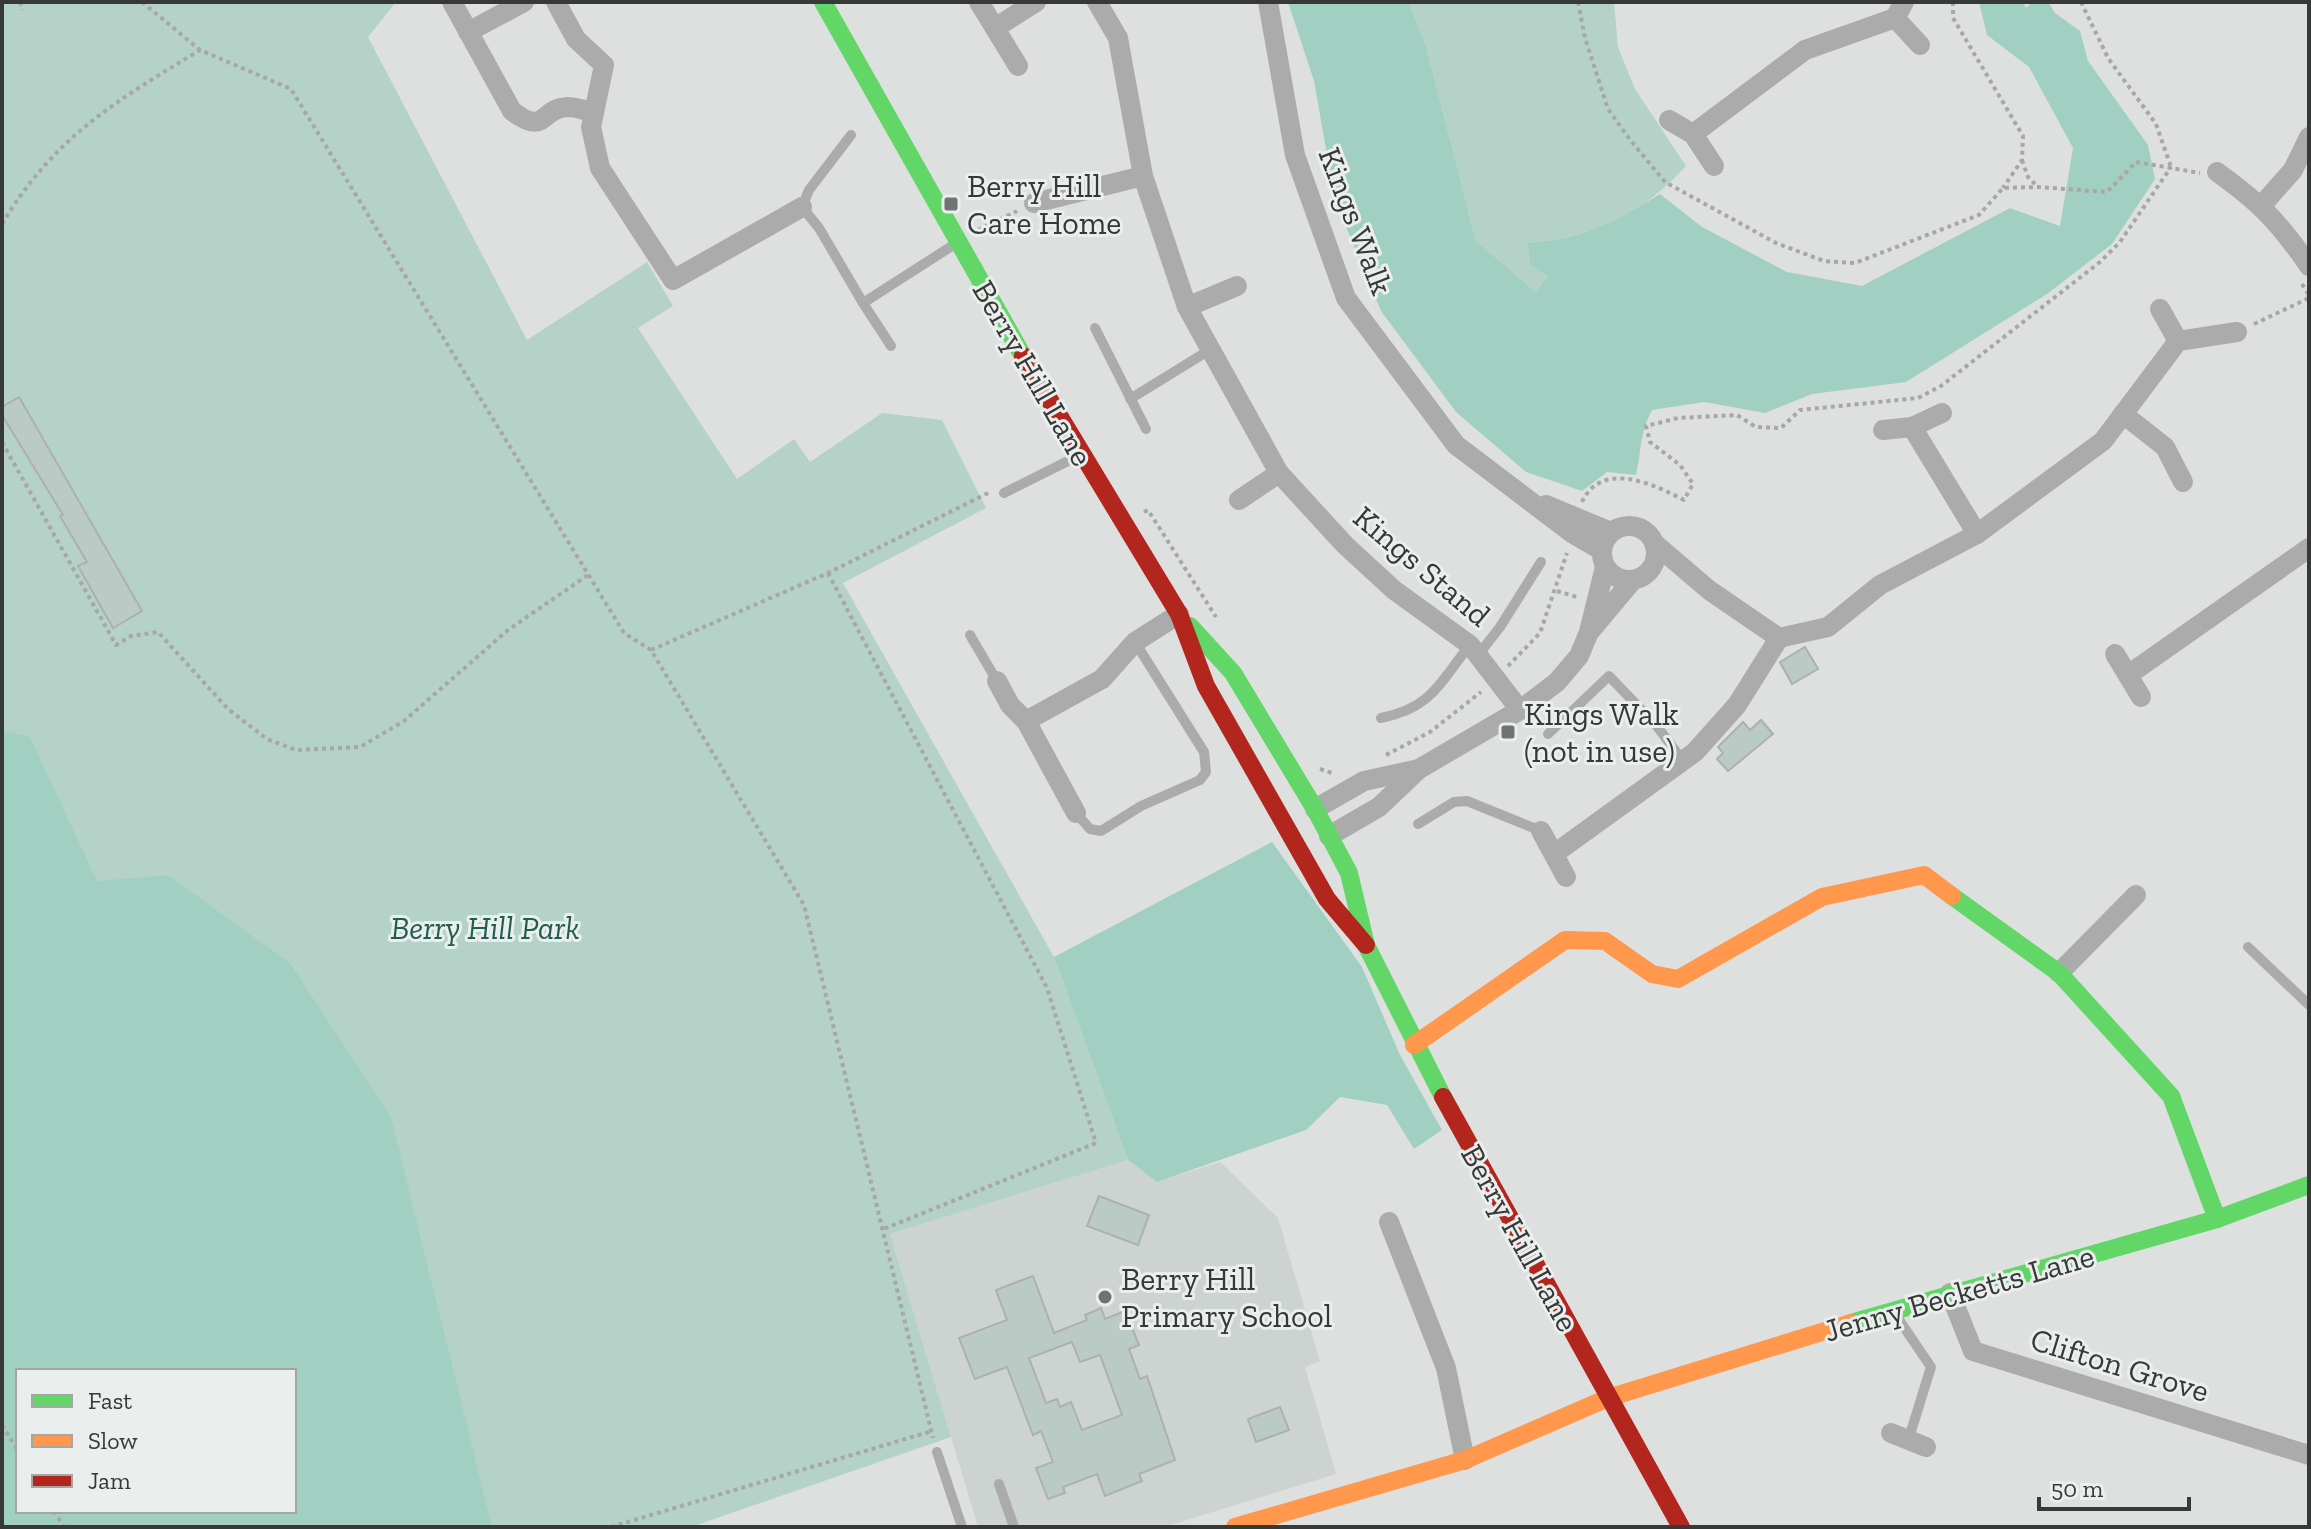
<svg xmlns="http://www.w3.org/2000/svg" width="2311" height="1529" viewBox="0 0 2311 1529" font-family="'Zilla Slab',serif">
<rect width="100%" height="100%" fill="#dee0df"/>
<polygon fill="#ccd3d0" points="1128,1160 1157,1182 1220,1162 1278,1218 1320,1361 1305,1367 1336,1474 1164,1527 978,1527 890,1234"/>
<g fill="#b5d2c8" fill-rule="evenodd">
<path d="M2 2H396L368 37 527 340 647 262 673 306 638 328 737 479 794 439 810 462 882 413 942 420 986 508 843 583 1054 957 1128 1160 890 1234 951 1437 691 1527H2ZM18 1371H294V1511H18Z"/>
<path d="M1409 2H1614L1618 47 1635 89 1686 166C1640 216 1596 236 1528 243L1547 276 1536 292 1476 241 1426 46Z"/>
</g>
<g fill="#a1d0c2" fill-rule="evenodd">
<path d="M1288 2H1409L1426 46 1476 241 1536 292 1547 276 1530 264 1528 243C1587 237 1610 225 1660 194L1702 227 1787 272 1862 286 2010 208 2060 226 2073 148 2029 67 1987 35 1979 2H2023L2026 8 2033 2H2048L2055 13 2080 31 2088 61 2148 145 2155 179 2112 244 2047 294 1906 382 1812 394 1765 413 1704 402 1652 410C1639 435 1642 449 1636 475L1607 472 1582 491 1526 472 1456 412 1381 311 1335 200 1314 81Z"/>
<path d="M2 730 30 737 97 881 168 875 290 963 391 1117 492 1527H2ZM18 1371H294V1511H18Z"/>
<polygon points="1272,842 1362,967 1400,1055 1442,1130 1414,1149 1387,1105 1340,1097 1306,1130 1157,1182 1128,1160 1054,957"/>
</g>
<g fill="#bacbc5" stroke="#aeb0af" stroke-width="2" fill-rule="evenodd">
<polygon points="19,397 142,611 113,628 78,566 87,562 60,516 63,515 2,415 2,407"/>
<polygon points="1805,647 1818,669 1792,684 1780,662"/>
<polygon points="1761,720 1773,734 1728,771 1717,759 1723,753 1718,747 1743,722 1750,730"/>
<polygon points="1099,1196 1149,1215 1138,1245 1087,1226"/>
<path d="M1033 1276 1054 1333 1087 1320 1085 1315 1101 1308 1105 1319 1125 1311 1139 1345 1129 1349 1140 1379 1147 1376 1175 1460 1139 1474 1142 1481 1105 1496 1097 1474 1063 1487 1065 1493 1048 1499 1036 1468 1053 1462 1041 1431 1033 1435 1007 1367 975 1379 959 1338 1007 1320 996 1290ZM1072 1342 1080 1362 1100 1355 1122 1415 1082 1430 1071 1402 1060 1407 1057 1399 1046 1403 1029 1358Z"/>
<polygon points="1280,1407 1289,1430 1256,1442 1248,1419"/>
</g>
<g fill="none" stroke-linecap="round" stroke-linejoin="round">
<g stroke="#a6a7a6" stroke-width="4" stroke-dasharray="4 4" stroke-linecap="butt">
<polyline points="20,2 23,10"/>
<polyline points="142,2 200,50 291,89 624,633 651,650 804,905 933,1438"/>
<polyline points="1578,2 1585,38 1608,109 1631,141 1665,182 1776,243 1824,261 1855,263 1979,215 2003,188 2038,187 2107,192 2136,162 2200,173"/>
<polyline points="1953,2 1953,18 2023,136 2022,160 2003,188"/>
<polyline points="2081,2 2108,58 2156,124 2171,167"/>
<polyline points="2,3 3,2"/>
<polyline points="2022,160 2028,177 2036,185"/>
<path d="M2 224C54 137 116 101 200 50"/>
<polyline points="978,230 1017,211"/>
<polyline points="2302,284 2309,295"/>
<polyline points="2254,324 2309,298"/>
<polyline points="2,442 116,645 131,636 158,632 228,709 267,739 296,750 360,747 404,721 508,630 588,575"/>
<path d="M1582 502C1602 459 1655 485 1684 500L1693 484 1680 465 1650 442 1646 426 1678 418 1737 415 1756 427 1781 428 1800 410 1918 398 1941 386 2100 262 2120 242 2171 167"/>
<polyline points="1144,512 1148,510 1216,617"/>
<polyline points="828,573 1047,988 1096,1143 881,1230"/>
<polyline points="1557,591 1577,597"/>
<polyline points="651,650 828,573 990,492"/>
<polyline points="1508,666 1540,633 1567,553"/>
<polyline points="1386,755 1430,732 1481,692"/>
<polyline points="1320,769 1332,773"/>
<polyline points="2,1425 18,1451"/>
<polyline points="54,1511 64,1527"/>
<polyline points="611,1527 932,1431"/>
</g>
<g stroke="#ababab" stroke-width="10">
<polyline points="851,135 809,190 802,207 819,228 863,303 955,244"/>
<polyline points="863,303 891,346"/>
<polyline points="1095,328 1146,429"/>
<polyline points="1130,399 1208,351"/>
<polyline points="1004,493 1080,455"/>
<polyline points="970,635 997,681"/>
<polyline points="1479,654 1500,627 1541,562"/>
<path d="M1381 718C1432 708 1439 683 1470 645"/>
<polyline points="1548,734 1609,676 1656,725 1683,761"/>
<polyline points="1076,813 1090,829 1101,831 1141,806 1200,780 1206,772 1204,752 1135,642"/>
<polyline points="1418,824 1454,802 1467,801 1541,831"/>
<polyline points="2248,947 2309,1005"/>
<polyline points="1895,1314 1931,1367 1908,1441"/>
<polyline points="937,1452 962,1527"/>
<polyline points="999,1484 1014,1527"/>
</g>
<g stroke="#ababab" stroke-width="20">
<path d="M452 2 512 111C547 137 539 108 568 107 576 107 586 111 594 112"/>
<polyline points="556,2 576,39 604,65 591,127 600,168 673,280 802,207"/>
<polyline points="979,2 1018,66"/>
<polyline points="1097,2 1118,38 1143,176 1187,307 1279,473 1345,545 1394,590 1470,645 1520,710"/>
<polyline points="1268,2 1295,155 1346,298 1456,445 1572,533 1601,550"/>
<polyline points="1895,18 1920,45"/>
<polyline points="995,28 1036,2"/>
<polyline points="468,32 524,2"/>
<polyline points="1669,120 1693,134 1714,166"/>
<polyline points="1693,134 1805,50 1895,18 1904,2"/>
<path d="M2217 172C2260 203 2279 222 2309 266"/>
<polyline points="1034,203 1143,176"/>
<polyline points="2262,205 2293,170 2309,137"/>
<polyline points="1187,307 1237,286"/>
<polyline points="2160,309 2178,341"/>
<polyline points="2123,414 2165,447 2183,482"/>
<polyline points="1912,427 1977,534"/>
<polyline points="1883,430 1912,427 1942,413"/>
<polyline points="1239,500 1279,473"/>
<polyline points="1546,505 1611,532"/>
<circle cx="1629" cy="553" r="27"/>
<polyline points="1654,543 1709,590 1779,638 1828,627 1880,585 1977,534 2103,441 2178,341 2237,332"/>
<polyline points="1591,630 1632,581"/>
<polyline points="2115,654 2141,697"/>
<polyline points="2128,675 2309,548"/>
<polyline points="997,681 1010,705 1026,721"/>
<polyline points="1315,809 1364,781 1419,769"/>
<polyline points="1076,813 1026,721 1102,679 1135,642 1179,614"/>
<polyline points="1541,831 1566,877"/>
<polyline points="1329,836 1379,807 1419,769 1520,710 1557,682 1579,656 1589,632 1605,567"/>
<polyline points="1554,854 1695,752 1737,705 1779,638"/>
<polyline points="2059,973 2136,895"/>
<polyline points="1389,1222 1446,1368 1465,1460"/>
<polyline points="1950,1293 1973,1351 2309,1455"/>
<polyline points="1891,1433 1926,1447"/>
</g>
<g stroke="#63d668" stroke-width="18">
<polyline points="823,2 1023,356"/>
<polyline points="1190,626 1233,673 1315,809 1349,873 1366,945 1443,1097"/>
<polyline points="1952,896 2059,973 2171,1096 2217,1219"/>
<polyline points="1851,1323 2217,1219 2309,1185"/>
</g>
<g stroke="#ff974d" stroke-width="18">
<polyline points="1414,1045 1565,940 1605,941 1652,974 1678,979 1822,897 1924,875 1952,896"/>
<polyline points="1235,1527 1465,1460 1608,1398 1851,1323"/>
</g>
<g stroke="#b3261e" stroke-width="18">
<polyline points="1023,356 1179,614 1206,686 1327,899 1366,945"/>
<polyline points="1443,1097 1681,1527"/>
</g>
</g>
<g fill="#717372" stroke="#eaeeed" stroke-width="3">
<rect x="943" y="196" width="16" height="16" rx="4"/>
<rect x="1500" y="724" width="16" height="16" rx="4"/>
<circle cx="1105" cy="1297" r="8"/>
</g>
<g text-anchor="middle" dominant-baseline="central" stroke-width="6" stroke-linejoin="round" paint-order="stroke">
<g font-size="32" fill="#373938" stroke="#eaeeed" text-anchor="start">
<text x="967" y="186">Berry Hill<tspan x="967" dy="37">Care Home</tspan></text>
<text x="1524" y="714">Kings Walk<tspan x="1524" dy="37">(not in use)</tspan></text>
<text x="1121" y="1279">Berry Hill<tspan x="1121" dy="37">Primary School</tspan></text>
</g>
<g font-size="32" fill="#373938" stroke="#eaeeed">
<text transform="translate(1356 221) rotate(69)">Kings Walk</text>
<text transform="translate(1033 373) rotate(60)">Berry Hill Lane</text>
<text transform="translate(1422 566) rotate(40)">Kings Stand</text>
<text transform="translate(1520 1238) rotate(61)">Berry Hill Lane</text>
<text transform="translate(1959 1293) rotate(-16)">Jenny Becketts Lane</text>
<text transform="translate(2120 1365) rotate(17)">Clifton Grove</text>
</g>
<g font-size="32" font-style="italic" fill="#1e5f4f" stroke="#eaeeed">
<text x="485" y="928">Berry Hill Park</text>
</g>
</g>
<rect width="2311" height="1529" fill="none" stroke="#373938" stroke-width="8"/>
<rect x="16" y="1369" width="280" height="144" fill="#eaeeed" stroke="#a2a6a5" stroke-width="2"/>
<rect x="32" y="1395" width="40" height="12" fill="#63d668" stroke="#a2a6a5" stroke-width="2"/>
<text x="88" y="1409" font-size="24" fill="#373938">Fast</text>
<rect x="32" y="1435" width="40" height="12" fill="#ff974d" stroke="#a2a6a5" stroke-width="2"/>
<text x="88" y="1449" font-size="24" fill="#373938">Slow</text>
<rect x="32" y="1475" width="40" height="12" fill="#b3261e" stroke="#a2a6a5" stroke-width="2"/>
<text x="88" y="1489" font-size="24" fill="#373938">Jam</text>
<path d="M2039 1497v12h150v-12" fill="none" stroke="#373938" stroke-width="4"/>
<text x="2051" y="1497" font-size="24" fill="#373938" stroke="#eaeeed" stroke-width="6" paint-order="stroke">50 m</text>
</svg>
